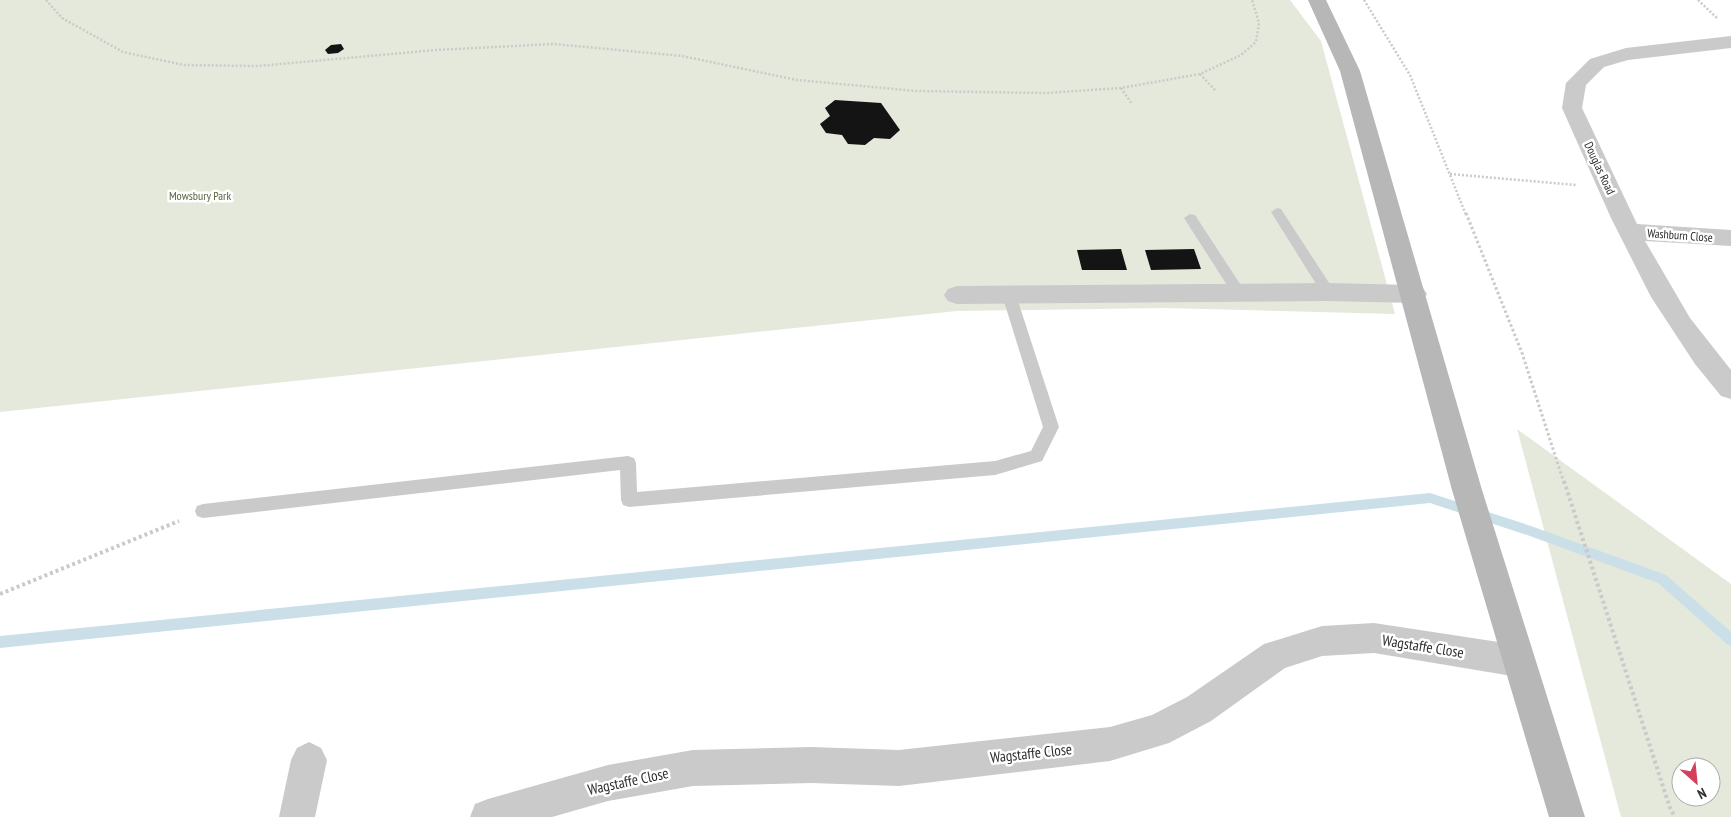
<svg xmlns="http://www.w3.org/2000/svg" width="1731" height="817" viewBox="0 0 1731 817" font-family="'PT Sans Narrow',sans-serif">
<rect width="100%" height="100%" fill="#fff"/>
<g fill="#e5e9dc" fill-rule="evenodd">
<polygon points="0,0 1290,0 1321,41 1395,314 1164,308 957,311 0,412"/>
<path d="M1517 429 1731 584V817H1621ZM1681 767H1711V797H1681Z"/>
</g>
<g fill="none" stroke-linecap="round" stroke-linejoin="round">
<polygon fill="#cadfe8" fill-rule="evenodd" points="1430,493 1531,526 1666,575 1731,632 1731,646 1727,644 1658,583 1530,536 1430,503 0,648 0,636"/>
</g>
<g fill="#141414">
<polygon points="341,44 344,49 338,53 328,54 325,50 331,45"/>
<polygon points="835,100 881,103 900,130 890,139 874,138 865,145 848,144 842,135 826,133 820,124 830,116 825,108"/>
<polygon points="1121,249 1127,270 1082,270 1077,250"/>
<polygon points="1194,249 1201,269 1151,270 1145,250"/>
</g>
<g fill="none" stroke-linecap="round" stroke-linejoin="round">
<g stroke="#cacaca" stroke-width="2.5" stroke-dasharray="2 2" stroke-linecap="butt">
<polyline points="46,0 62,18 123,52 184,65 258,66 436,50 554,44 682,56 797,80 916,91 1046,93 1121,88 1200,74 1241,55 1256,42 1259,23 1252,0"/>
<polyline points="1364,0 1410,75 1466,215"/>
<polyline points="1698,0 1718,19"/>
<polyline points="1200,74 1216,91"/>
<polyline points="1121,88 1132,104"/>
<polyline points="1450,174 1576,185"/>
</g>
<polyline stroke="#cacaca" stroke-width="3" stroke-dasharray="2.5 2.5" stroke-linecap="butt" points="1466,213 1522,353 1564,483"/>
<g stroke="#cacaca" stroke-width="4" stroke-dasharray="3 3" stroke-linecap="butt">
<polyline points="1564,481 1670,808 1675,817"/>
<polyline points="0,594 179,521"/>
</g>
<g fill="#cacaca" fill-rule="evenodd">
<polygon points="1277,208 1281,209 1333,289 1335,292 1333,295 1323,295 1271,212"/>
<polygon points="1190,214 1195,215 1244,290 1246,293 1244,296 1234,296 1184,218"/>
<polygon points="1009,290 1016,295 1059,427 1042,461 995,475 629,507 623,505 621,500 620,470 203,518 197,516 195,511 197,506 203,504 628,456 634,458 636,463 637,492 995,461 1031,451 1043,427 1002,295"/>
</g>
<g fill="#cacaca" fill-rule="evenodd">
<polygon points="1731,36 1731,48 1628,60 1604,67 1586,85 1582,108 1637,224 1731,230 1731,246 1645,241 1690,318 1731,370 1731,399 1721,396 1695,364 1651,297 1611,218 1562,108 1566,83 1590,59 1626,48"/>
<polygon points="1328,283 1414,285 1423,288 1427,294 1423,300 1414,303 1328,301 957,304 948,301 944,295 948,289 957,286"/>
<polygon points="1374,623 1518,645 1530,650 1535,661 1530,672 1518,677 1374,653 1322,656 1285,668 1211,721 1169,743 1110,761 899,786 811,783 693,786 608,801 552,817 470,817 475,804 488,799 608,765 693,750 811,747 899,750 1110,727 1152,715 1187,697 1264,644 1322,626"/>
<polygon points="309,742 321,748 327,760 315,817 279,817 291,760 297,748"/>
</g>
<polygon fill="#b7b7b7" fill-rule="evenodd" points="1308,0 1326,0 1360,71 1482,490 1585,817 1549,817 1452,490 1340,71"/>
</g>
<g text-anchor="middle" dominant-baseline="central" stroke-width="5" stroke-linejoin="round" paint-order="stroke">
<g font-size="12" fill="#2d2d2d" stroke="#fff">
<text transform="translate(1600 168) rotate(65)">Douglas Road</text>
<text transform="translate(1680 235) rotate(4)">Washburn Close</text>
</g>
<g font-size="12" fill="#55643f" stroke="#fff">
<text x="200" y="195">Mowsbury Park</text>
</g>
<g font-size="15" fill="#2d2d2d" stroke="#fff">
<text transform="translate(1423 646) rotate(9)">Wagstaffe Close</text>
<text transform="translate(1031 753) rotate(-6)">Wagstaffe Close</text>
<text transform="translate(628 781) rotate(-12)">Wagstaffe Close</text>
</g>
</g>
<g transform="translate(1696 782) rotate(153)"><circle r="24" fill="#ffffff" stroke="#ababab"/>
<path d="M0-4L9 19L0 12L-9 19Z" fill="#d43f5a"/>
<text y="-8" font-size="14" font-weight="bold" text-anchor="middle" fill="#2d2d2d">N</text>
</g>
</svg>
